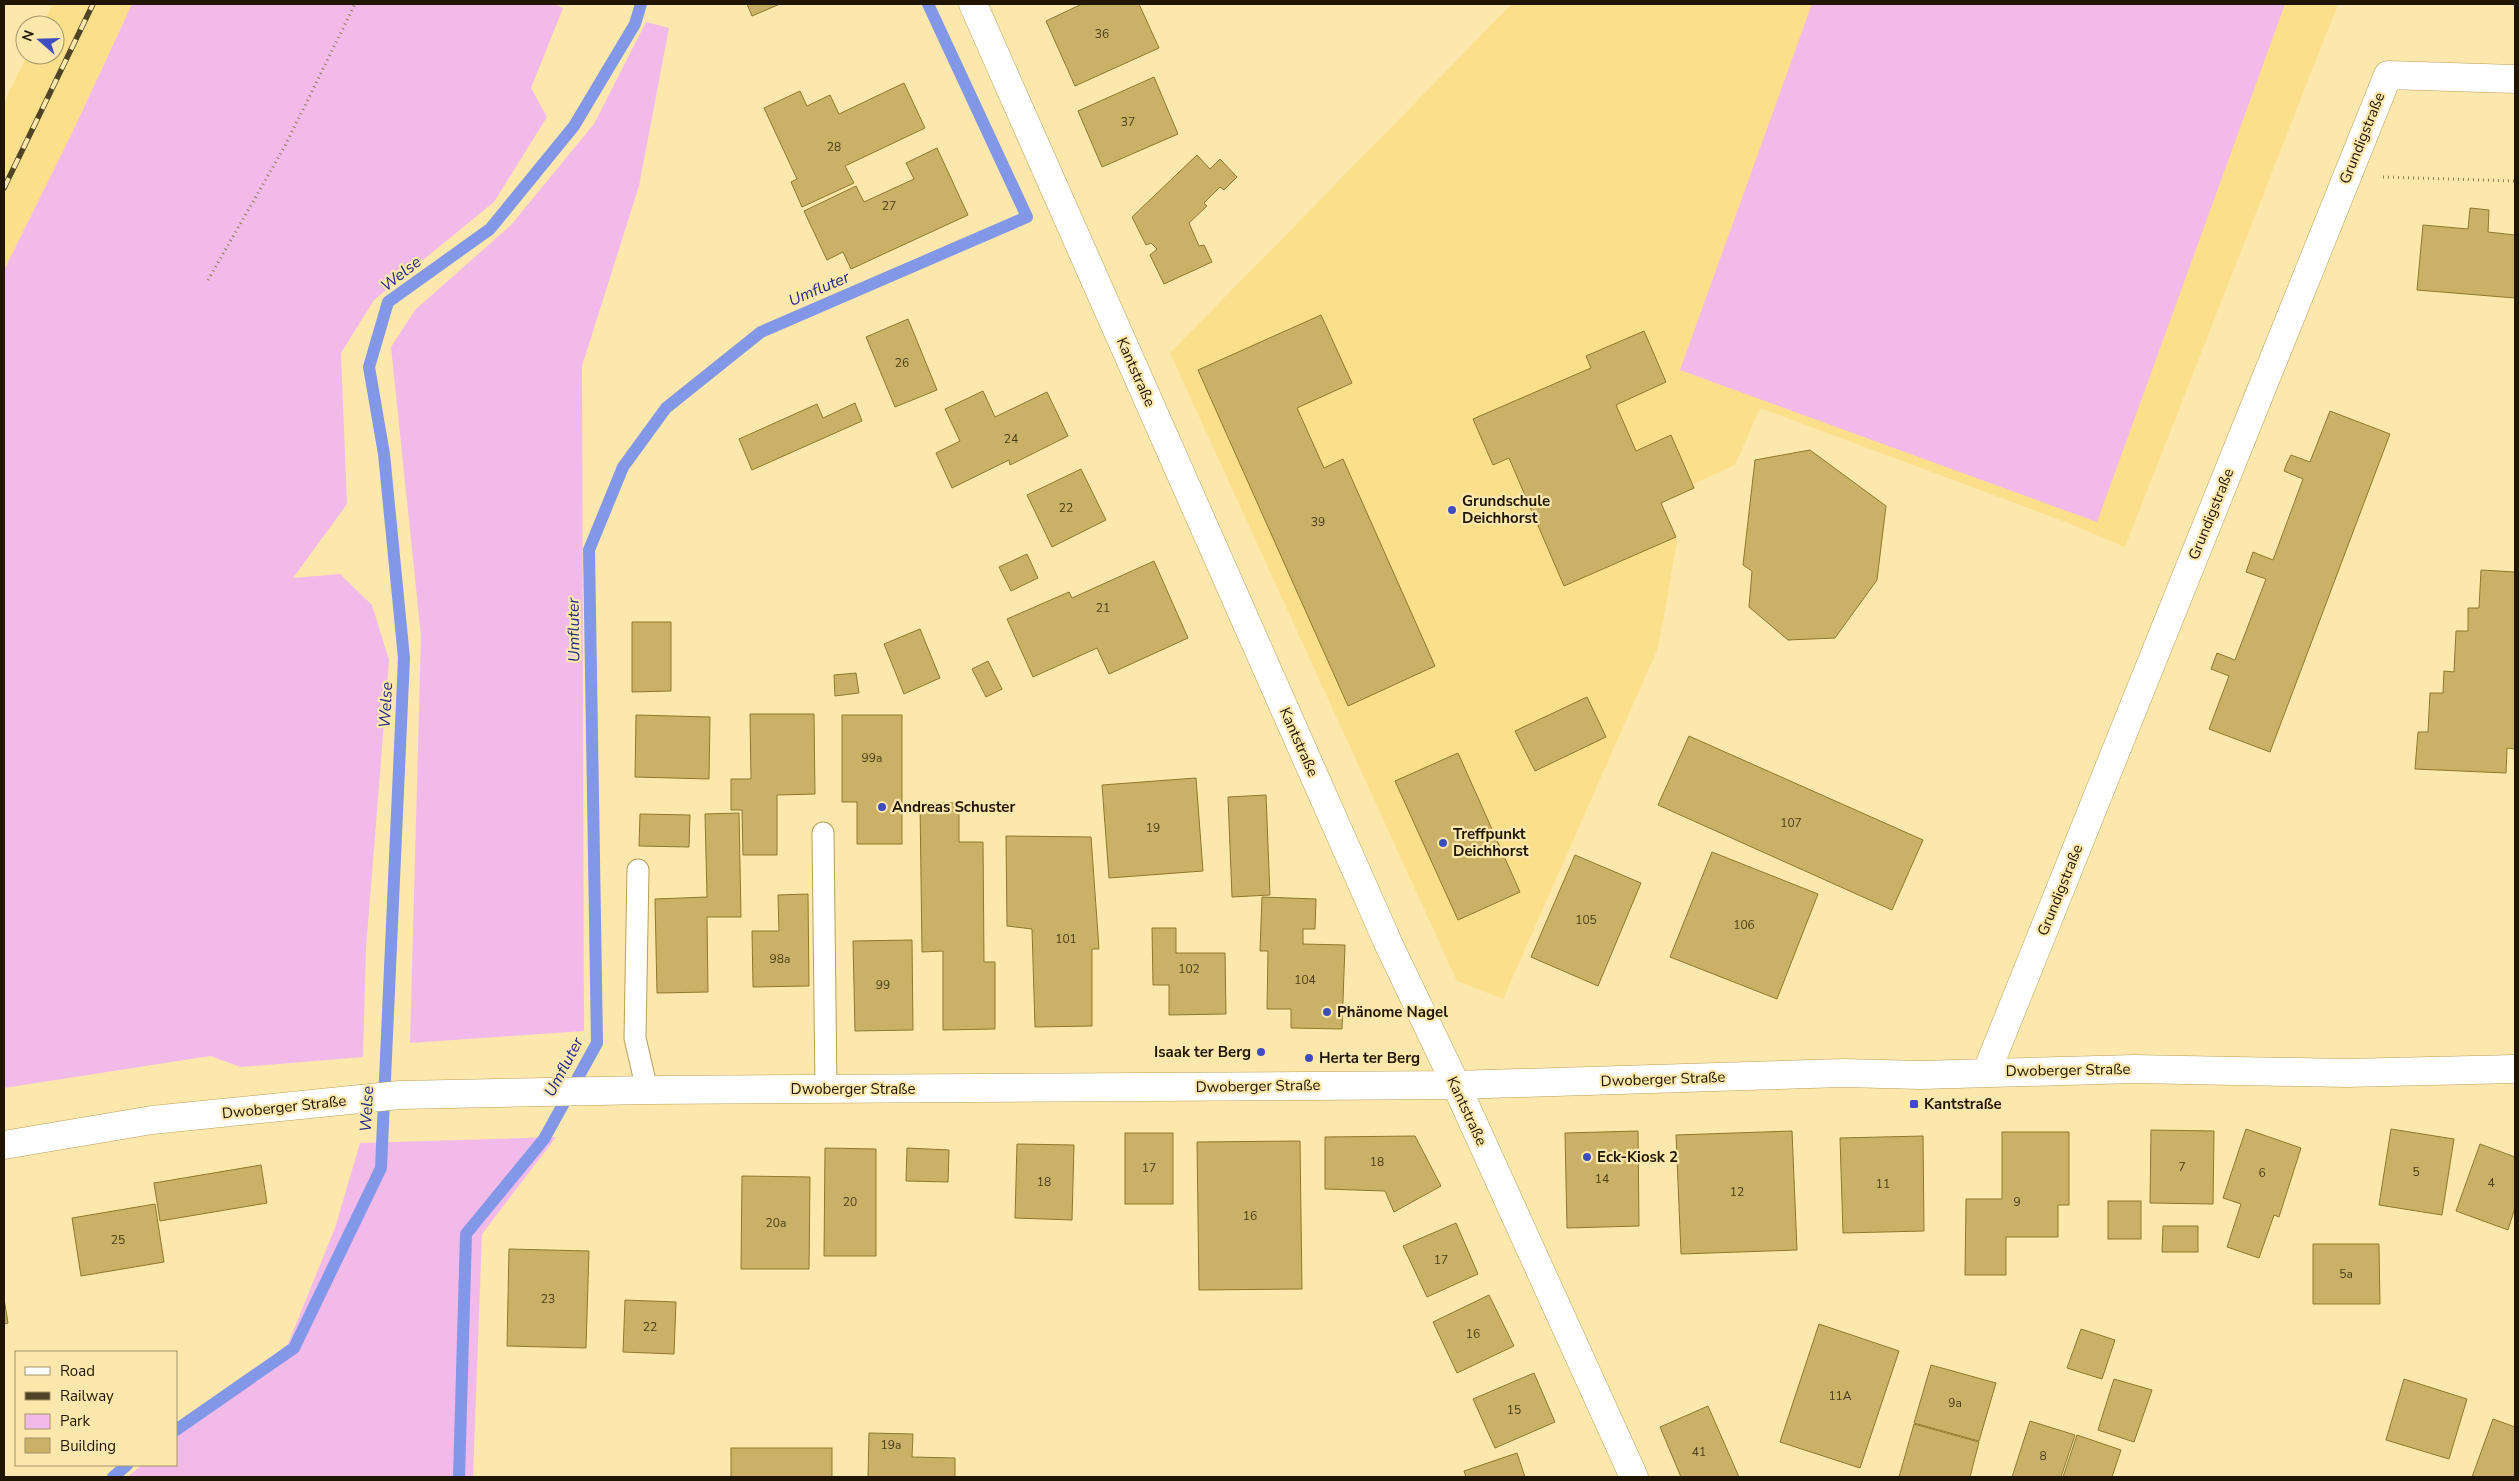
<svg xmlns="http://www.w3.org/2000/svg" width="2519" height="1481" viewBox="0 0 2519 1481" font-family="'Nunito Sans',sans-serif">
<rect width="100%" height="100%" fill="#fce8ad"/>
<g fill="#fbdf8a">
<polygon points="53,4 132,4 73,131 4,270 4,103 27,55 55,55 55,25 42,25"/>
<polygon points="1512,4 2338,4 2125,547 2063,521 1760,408 1735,465 1658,500 1677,542 1658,648 1503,999 1457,981 1170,353"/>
</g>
<g fill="#f2bae9">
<polygon points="132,4 554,4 563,8 531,88 547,117 494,202 374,300 341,353 347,504 293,578 340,574 372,605 389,660 366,949 363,1057 241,1067 210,1056 4,1088 4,270 73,131"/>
<polygon points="1812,4 2285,4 2097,522 1680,370"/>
<polygon points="646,22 669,28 639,186 582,366 584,1031 410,1043 421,636 391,347 415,310 511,225 594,124"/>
<polygon points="556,1137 482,1234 473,1477 127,1477 142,1465 176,1465 176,1436 288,1344 335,1228 360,1143"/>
</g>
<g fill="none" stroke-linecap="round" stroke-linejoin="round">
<g stroke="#8297e8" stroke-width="12">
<polyline points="176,1430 294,1348 381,1168 404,658 384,454 369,367 388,302 490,229 574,126 635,24 641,4"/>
<polyline points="113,1477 127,1465"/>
<polyline points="459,1477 466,1234 544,1139 597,1043 589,550 623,467 666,408 761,332 1027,217 928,4"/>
</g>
</g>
<g fill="#cab167" stroke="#8f782b">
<polygon points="747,4 780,4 752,16"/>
<polygon points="1082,4 1139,4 1159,48 1075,86 1046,21"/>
<polygon points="1154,77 1178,134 1102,167 1078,111"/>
<polygon points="904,83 925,128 845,166 854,183 802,207 791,182 797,179 764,108 800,91 807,106 830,95 839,114"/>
<polygon points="937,148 968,215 851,269 843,252 827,260 804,211 856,186 864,202 914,179 906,163"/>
<polygon points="1197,155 1210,169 1220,159 1237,177 1224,190 1220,187 1204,203 1207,206 1189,223 1199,246 1204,245 1212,262 1164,284 1150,255 1157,249 1151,243 1146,245 1132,217"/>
<polygon points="2470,208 2489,210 2488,232 2515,235 2515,298 2417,290 2423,225 2468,229"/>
<polygon points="1321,315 1352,383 1297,408 1324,468 1343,459 1435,666 1348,706 1198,370"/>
<polygon points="908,319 937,390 895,407 866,337"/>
<polygon points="1644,331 1666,382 1616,405 1636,451 1671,435 1694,488 1661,503 1676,537 1564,586 1509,458 1493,465 1473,419 1591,368 1586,356"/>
<polygon points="983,391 995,417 1047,392 1068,436 1010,465 1009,460 952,488 936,453 960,441 945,409"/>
<polygon points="855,403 862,421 752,470 739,439 817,404 823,418"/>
<polygon points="2330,411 2390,434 2270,752 2209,729 2229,676 2211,669 2217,653 2235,660 2266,579 2246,572 2253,552 2273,560 2303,479 2284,471 2287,463 2291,455 2310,462"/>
<polygon points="1810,450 1886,506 1877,580 1835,638 1788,640 1749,607 1752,571 1743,565 1755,460"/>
<polygon points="1081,469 1106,520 1052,547 1027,495"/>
<polygon points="1027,554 1038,578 1011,591 999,567"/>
<polygon points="1154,561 1188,638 1109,674 1097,648 1033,677 1007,619 1069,592 1072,598"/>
<polygon points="2481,570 2515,572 2515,749 2507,748 2506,773 2415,769 2418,732 2428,732 2430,693 2443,693 2444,671 2454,672 2456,631 2468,631 2468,608 2479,608"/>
<polygon points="632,622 671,622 671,691 632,692"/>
<polygon points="920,629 940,678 904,694 884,644"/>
<polygon points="988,661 1002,689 986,697 972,669"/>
<polygon points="856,673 859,693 835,696 834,675"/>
<polygon points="1587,697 1606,737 1535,771 1515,731"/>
<polygon points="750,714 814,714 815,794 777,795 777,855 743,855 742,810 731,810 731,779 751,779"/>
<polygon points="636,715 710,717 709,779 635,777"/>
<polygon points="842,715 902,715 902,844 857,844 857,802 842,802"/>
<polygon points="1689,736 1923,840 1892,910 1658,805"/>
<polygon points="1458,753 1520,892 1458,920 1395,781"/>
<polygon points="1196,778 1203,871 1109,878 1102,785"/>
<polygon points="1266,795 1270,895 1232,897 1228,797"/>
<polygon points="920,803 959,803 959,842 983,842 984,962 995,962 995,1029 943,1030 943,951 922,952"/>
<polygon points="739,813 741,917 707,917 708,992 657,993 655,899 707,897 705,814"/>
<polygon points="640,814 690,815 689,847 639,846"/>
<polygon points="1006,836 1091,837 1099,949 1092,949 1092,1026 1035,1027 1032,929 1007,926"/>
<polygon points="1712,852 1818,894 1777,999 1670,957"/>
<polygon points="1575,855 1641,883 1598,986 1531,957"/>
<polygon points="808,894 809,986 753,987 752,931 779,931 778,895"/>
<polygon points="1262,897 1316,899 1315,929 1303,929 1303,944 1345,945 1342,1029 1291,1028 1291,1009 1267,1009 1268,951 1260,951"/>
<polygon points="1152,928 1176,928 1176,953 1225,953 1226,1014 1169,1015 1169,985 1153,985"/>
<polygon points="912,940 913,1030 855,1031 853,941"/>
<polygon points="2246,1129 2301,1148 2279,1217 2274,1215 2259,1258 2227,1247 2241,1204 2223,1198"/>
<polygon points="2391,1129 2454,1139 2442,1215 2379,1205"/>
<polygon points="2151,1130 2214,1131 2213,1204 2150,1203"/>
<polygon points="1638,1131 1639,1226 1567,1228 1565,1133"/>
<polygon points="1792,1131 1797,1250 1681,1254 1676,1135"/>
<polygon points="2002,1132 2069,1132 2069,1205 2058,1205 2058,1237 2006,1237 2006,1275 1965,1275 1966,1199 2002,1199"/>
<rect x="1125" y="1133" width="48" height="71"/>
<polygon points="1415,1136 1441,1186 1394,1212 1385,1191 1325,1189 1325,1137"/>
<polygon points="1923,1136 1924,1231 1843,1233 1840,1138"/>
<polygon points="1300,1141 1302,1289 1199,1290 1197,1142"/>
<polygon points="1017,1144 1074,1145 1072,1220 1015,1218"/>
<polygon points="2480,1144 2515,1157 2515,1208 2508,1230 2456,1211"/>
<polygon points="825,1148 876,1149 876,1256 824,1256"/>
<polygon points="907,1148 949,1150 948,1182 906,1181"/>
<polygon points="261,1165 267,1203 160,1221 154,1183"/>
<polygon points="742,1176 810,1177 809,1269 741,1269"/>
<rect x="2108" y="1201" width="33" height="38"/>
<polygon points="155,1204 164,1262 81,1276 72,1218"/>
<polygon points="1456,1223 1478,1274 1427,1297 1403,1246"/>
<polygon points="2163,1226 2198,1226 2198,1252 2162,1252"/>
<polygon points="2313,1244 2379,1244 2380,1304 2313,1304"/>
<polygon points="509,1249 589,1251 586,1348 507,1346"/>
<polygon points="1489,1295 1514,1346 1457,1373 1433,1322"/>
<polygon points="4,1299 8,1323 4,1324"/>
<polygon points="625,1300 676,1302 674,1354 623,1352"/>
<polygon points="1819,1324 1899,1351 1860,1468 1780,1442"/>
<polygon points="2081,1329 2115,1340 2102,1379 2067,1368"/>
<polygon points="1931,1365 1996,1383 1979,1441 1914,1423"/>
<polygon points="1534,1373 1555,1422 1495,1448 1473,1399"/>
<polygon points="2114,1379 2152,1390 2134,1442 2098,1430"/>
<polygon points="2404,1379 2467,1399 2449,1459 2386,1440"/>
<polygon points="1708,1406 1739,1477 1681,1477 1660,1427"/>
<polygon points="2493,1419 2515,1427 2515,1477 2472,1477"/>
<polygon points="2030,1421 2075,1435 2061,1477 2012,1477"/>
<polygon points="1914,1424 1979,1442 1970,1477 1899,1477"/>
<polygon points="869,1433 913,1434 912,1457 955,1458 955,1477 868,1477"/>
<polygon points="2077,1435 2121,1450 2112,1477 2063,1477"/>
<rect x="731" y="1448" width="101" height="29"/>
<polygon points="1517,1453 1525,1477 1466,1477 1464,1471"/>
</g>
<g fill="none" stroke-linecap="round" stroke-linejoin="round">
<defs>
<g id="lane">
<polyline points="823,833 826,1089"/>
<polyline points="638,870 635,1038 647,1090"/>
</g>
<g id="street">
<polyline points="973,4 1389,945 1456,1085 1634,1477"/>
<polyline points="1987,1071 2388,75 2515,79"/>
</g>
<polyline id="secondary" points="4,1145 152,1120 400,1095 647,1090 1456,1085 1843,1073 1921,1075 2134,1069 2346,1073 2515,1069"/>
</defs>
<use href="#lane" stroke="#b8a056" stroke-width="23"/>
<use href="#street" stroke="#b8a056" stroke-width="29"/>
<use href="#secondary" stroke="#b8a056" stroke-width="29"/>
<g stroke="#8d7e56" stroke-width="3" stroke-dasharray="1 4" stroke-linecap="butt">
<polyline points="2383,177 2515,181"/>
<polyline points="208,280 285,146 355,4"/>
</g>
<use href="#lane" stroke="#fff" stroke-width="21"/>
<use href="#street" stroke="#fff" stroke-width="28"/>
<use href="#secondary" stroke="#fff" stroke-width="28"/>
<defs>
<polyline id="rail" points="4,188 93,4"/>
</defs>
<use href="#rail" stroke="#504426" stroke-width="5.5"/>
<use href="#rail" stroke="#fce8ad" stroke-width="4" stroke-dasharray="11" stroke-linecap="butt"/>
</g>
<g fill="#3d4cbf" stroke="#fce8ad" stroke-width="2">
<circle cx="1452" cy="510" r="5"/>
<circle cx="882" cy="807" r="5"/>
<circle cx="1443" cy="843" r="5"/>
<circle cx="1327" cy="1012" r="5"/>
<circle cx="1261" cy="1052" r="5"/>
<circle cx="1309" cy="1058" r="5"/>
<rect x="1909" y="1099" width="10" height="10" rx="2.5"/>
<circle cx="1587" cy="1157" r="5"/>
</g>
<g text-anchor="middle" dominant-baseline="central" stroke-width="4.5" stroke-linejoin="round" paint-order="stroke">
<g font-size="12" fill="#4a3d1a">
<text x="1102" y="34">36</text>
<text x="1128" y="122">37</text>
<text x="834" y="147">28</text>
<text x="889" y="206">27</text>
<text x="902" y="363">26</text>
<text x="1011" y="439">24</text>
<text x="1066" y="508">22</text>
<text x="1318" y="522">39</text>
<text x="1103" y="608">21</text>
<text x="872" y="758">99a</text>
<text x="1791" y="823">107</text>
<text x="1153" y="828">19</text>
<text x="1586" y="920">105</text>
<text x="1744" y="925">106</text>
<text x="1066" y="939">101</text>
<text x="780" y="959">98a</text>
<text x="1189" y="969">102</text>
<text x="1305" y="980">104</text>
<text x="883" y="985">99</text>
<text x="1377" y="1162">18</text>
<text x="2182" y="1167">7</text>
<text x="1149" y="1168">17</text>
<text x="2416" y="1172">5</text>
<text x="2262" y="1173">6</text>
<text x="1602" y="1179">14</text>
<text x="1044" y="1182">18</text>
<text x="2491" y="1183">4</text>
<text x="1883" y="1184">11</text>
<text x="1737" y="1192">12</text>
<text x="850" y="1202">20</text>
<text x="2017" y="1202">9</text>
<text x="1250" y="1216">16</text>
<text x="776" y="1223">20a</text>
<text x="118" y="1240">25</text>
<text x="1441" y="1260">17</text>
<text x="2346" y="1274">5a</text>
<text x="548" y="1299">23</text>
<text x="650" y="1327">22</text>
<text x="1473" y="1334">16</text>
<text x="1840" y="1396">11A</text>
<text x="1955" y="1403">9a</text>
<text x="1514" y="1410">15</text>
<text x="891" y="1445">19a</text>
<text x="1699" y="1452">41</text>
<text x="2043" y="1456">8</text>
</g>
<g font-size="15" fill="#201600" stroke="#fce8ad">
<text transform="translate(2362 138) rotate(-68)">Grundigstraße</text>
<text transform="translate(1136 372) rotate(66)">Kantstraße</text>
<text transform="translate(2211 514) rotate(-68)">Grundigstraße</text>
<text transform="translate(1299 742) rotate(66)">Kantstraße</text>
<text transform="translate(2060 890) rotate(-68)">Grundigstraße</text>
<text transform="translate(2068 1070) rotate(-1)">Dwoberger Straße</text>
<text transform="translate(1663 1079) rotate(-2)">Dwoberger Straße</text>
<text transform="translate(1258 1086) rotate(-1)">Dwoberger Straße</text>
<text x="853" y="1089">Dwoberger Straße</text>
<text transform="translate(284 1107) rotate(-6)">Dwoberger Straße</text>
<text transform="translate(1467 1111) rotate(65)">Kantstraße</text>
</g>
<g font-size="15" font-weight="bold" fill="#201600" stroke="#fce8ad" text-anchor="start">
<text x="1462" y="501">Grundschule<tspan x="1462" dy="17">Deichhorst</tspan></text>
<text x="892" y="807">Andreas Schuster</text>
<text x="1453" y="834">Treffpunkt<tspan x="1453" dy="17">Deichhorst</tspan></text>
<text x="1337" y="1012">Phänome Nagel</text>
<text x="1251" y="1052" text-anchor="end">Isaak ter Berg</text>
<text x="1319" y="1058">Herta ter Berg</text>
<text x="1924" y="1104">Kantstraße</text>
<text x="1597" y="1157">Eck-Kiosk 2</text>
</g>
<g font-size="16" font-style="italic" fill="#232b87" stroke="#fce8ad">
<text transform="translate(401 274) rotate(-38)">Welse</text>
<text transform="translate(819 289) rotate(-23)">Umfluter</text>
<text transform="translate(574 630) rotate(-91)">Umfluter</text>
<text transform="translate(386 705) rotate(-87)">Welse</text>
<text transform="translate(564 1067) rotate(-62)">Umfluter</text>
<text transform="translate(367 1109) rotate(-87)">Welse</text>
</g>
</g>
<rect width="2519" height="1481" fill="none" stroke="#201600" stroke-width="10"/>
<rect x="15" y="1351" width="162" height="115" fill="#fce8ad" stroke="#a49468"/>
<rect x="25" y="1367" width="25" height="8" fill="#ffffff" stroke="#a49468"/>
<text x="60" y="1376" font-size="15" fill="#201600">Road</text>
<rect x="25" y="1392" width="25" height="8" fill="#504426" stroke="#a49468"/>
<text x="60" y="1401" font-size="15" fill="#201600">Railway</text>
<rect x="25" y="1414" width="25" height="15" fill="#f2bae9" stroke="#a49468"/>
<text x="60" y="1426" font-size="15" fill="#201600">Park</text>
<rect x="25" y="1438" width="25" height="15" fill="#cab167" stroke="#a49468"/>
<text x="60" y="1451" font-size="15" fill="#201600">Building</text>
<g transform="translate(40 40) rotate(290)"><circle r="24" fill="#fce8ad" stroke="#a49468"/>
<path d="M0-4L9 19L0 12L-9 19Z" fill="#3d4cbf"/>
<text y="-8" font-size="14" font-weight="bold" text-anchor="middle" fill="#201600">N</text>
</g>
</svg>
